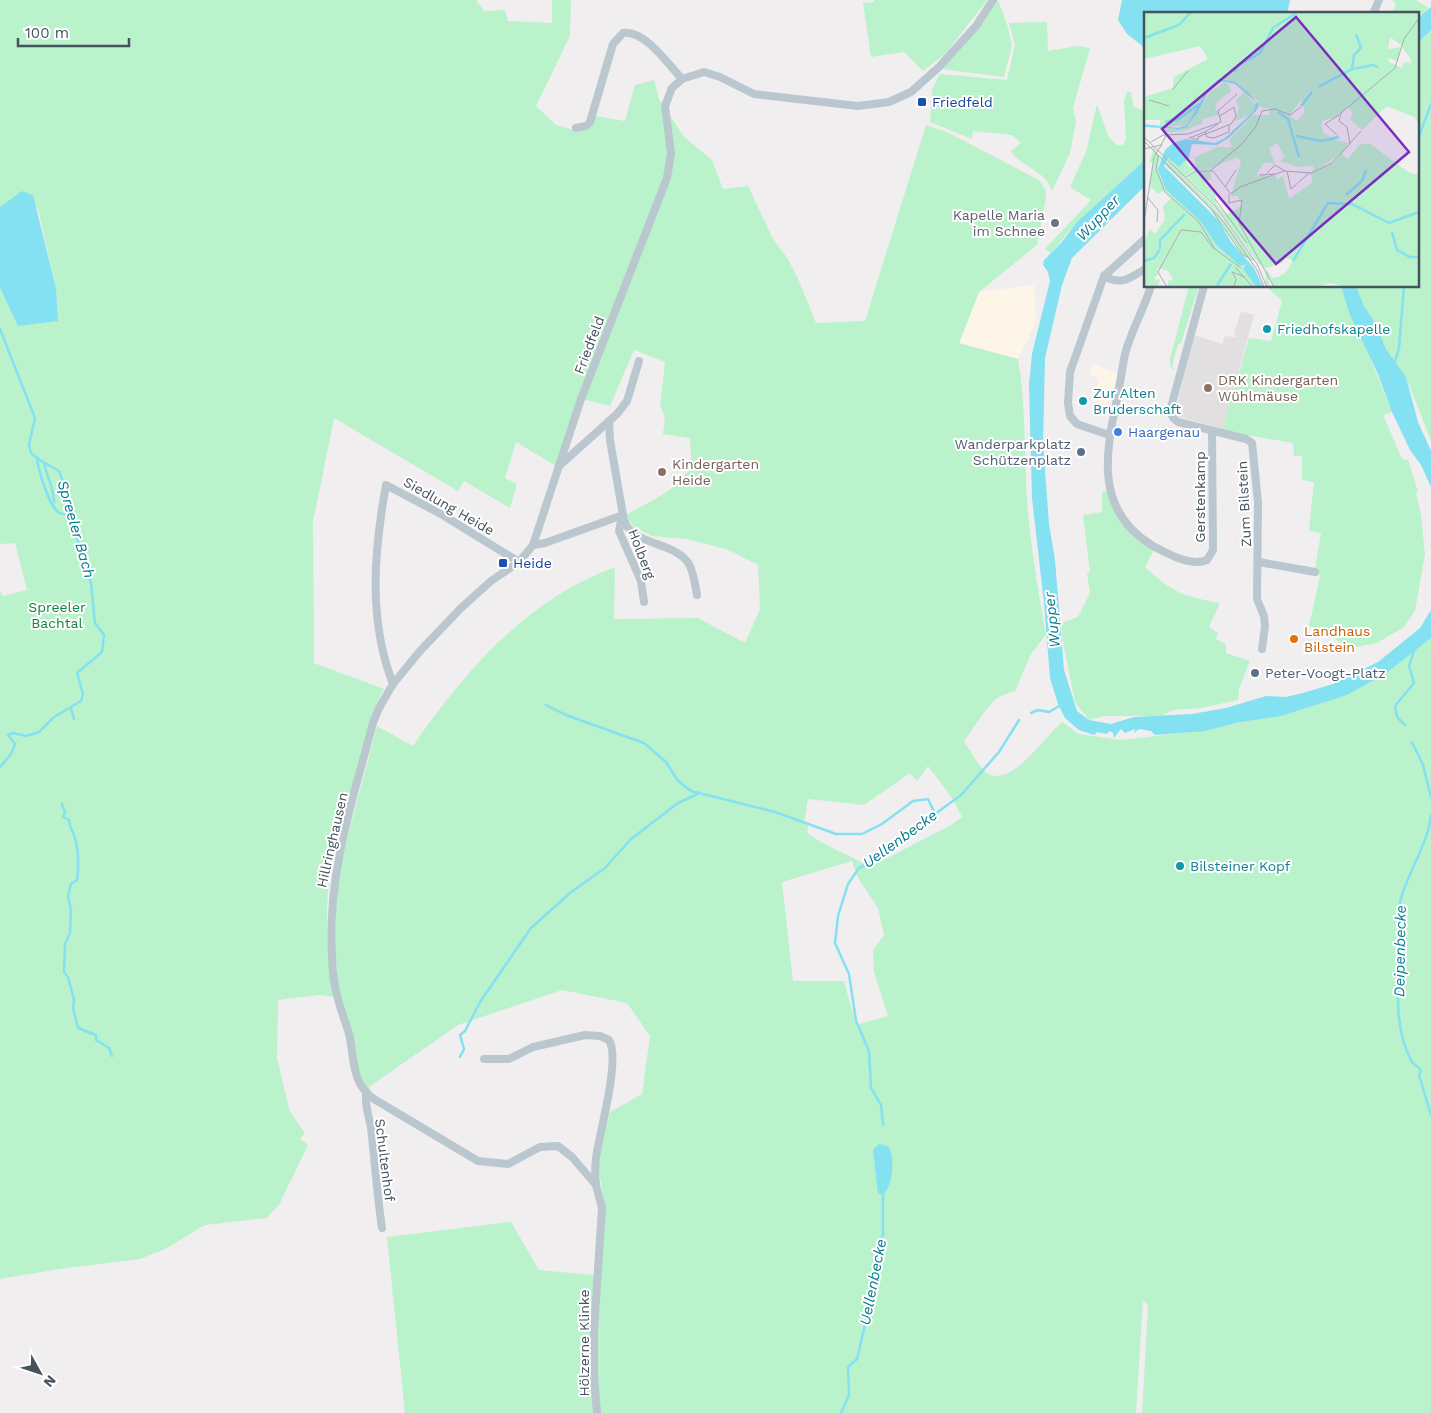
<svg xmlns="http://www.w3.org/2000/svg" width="1431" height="1413" viewBox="0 0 1431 1413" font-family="'Work Sans',sans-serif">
<rect width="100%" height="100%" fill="#f1eeef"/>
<g fill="#fdf5e7">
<polygon points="1034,285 1036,322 1018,359 959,344 979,292"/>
<polygon points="1092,364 1119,374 1106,408 1094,402 1099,379 1090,375"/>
</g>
<polygon fill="#e2dfe1" points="1241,311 1254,315 1223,429 1179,417 1176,409 1194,335 1222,344 1225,336 1236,337 1234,334"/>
<g fill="#baf2cc" fill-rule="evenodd">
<path d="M0 0H476L484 11 505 10 508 21 552 23V0H571L570 36 536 106 556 125 578 131 595 116 625 121 635 85 654 80 659 99 684 137 712 160 723 189 748 186 773 239 788 259 799 281 816 323 865 321 926 125 947 132 1039 180 1045 189 1046 198 1037 245 979 292 959 343 1018 359C1026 405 1024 452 1027 499 1030 544 1038 590 1046 635L1031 654 1015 691C1010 693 1001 695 996 699 989 704 969 734 964 742 971 751 978 766 987 773 1011 789 1046 735 1062 722L1079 734 1121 740 1190 732 1291 712 1431 638V1413H1142L1148 1305 1143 1301 1136 1413H600L596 1376 597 1332 605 1205 597 1161 610 1112 642 1094 650 1036 627 1003 562 990 458 1025 369 1087 372 1094 360 1080 339 992 335 952 336 910 337 882 343 854 377 726 413 746C465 671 527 599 615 567L614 619 698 618 745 643 760 609 758 565 729 550 687 539 652 536 633 526 626 515C646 503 677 491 689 469 693 462 690 447 690 438L663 434 665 417 660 406 665 362 634 350 610 406 582 399 558 467 516 442 505 478 517 484 510 508 464 481 458 491 334 418 313 522 314 663 384 689C370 712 368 735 361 761 350 801 334 841 329 883 324 920 329 960 334 997L319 995 278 1000 277 1058 290 1112 305 1133 300 1139 308 1145 280 1203 267 1218 205 1225 165 1249 140 1259 59 1269 0 1279V591L3 596 27 590 15 543 0 544V288L18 326 57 317 56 288 38 209 22 191 0 207ZM928 766 953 799 962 817 951 825 870 867C850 855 826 847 807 833L808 826 804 823 808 799 864 805 910 773 917 781ZM852 861 858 878 878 908 884 935 873 950 874 972 888 1016 856 1025 844 981H793L782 882Z"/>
<polygon points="874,0 987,0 946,53 923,71 904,52 871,57 863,3 874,2"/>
<polygon points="998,0 1007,24 1012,45 1004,77 942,69 979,28"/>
<polygon points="1392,0 1416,0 1429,8 1417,19 1417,14 1392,14 1396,3"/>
<path d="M1047 22 1048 51 1077 46 1090 48 1073 108 1076 122 1070 153 1052 191C1046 170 1021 168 1011 151L1021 143 1012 135 973 131 972 139 930 122 932 90 940 74 1007 80 1015 45 1009 23Z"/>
<polygon points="1431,30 1431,441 1406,377 1386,349 1375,322 1364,306 1356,286 1417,286 1417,44"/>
<polygon points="1127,92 1131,92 1134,107 1145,111 1145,160 1077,222 1051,253 1045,249 1091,200 1070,187 1086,152 1097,104 1109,138 1118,146 1124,144 1126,139 1124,102"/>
<polygon points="1189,286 1199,286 1181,343 1178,344 1172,366 1175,370 1171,368 1170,359"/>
<polygon points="1266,286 1341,286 1392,412 1383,415 1402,459 1408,460 1418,492 1416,493 1421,515 1425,554 1415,611 1404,627 1377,643 1356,647 1345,647 1326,631 1309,626 1320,576 1315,569 1321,533 1309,531 1314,482 1302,480 1302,456 1294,456 1293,443 1222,431 1249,338 1271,341 1282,301"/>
<path d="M1107 491 1116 510 1154 550 1145 567C1171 592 1185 597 1220 603L1209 627 1218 633 1216 639 1226 644V653L1250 661 1239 689 1238 700 1201 708 1173 710 1161 716H1104L1089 720 1075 702 1063 642 1061 623 1078 617 1090 593 1087 573 1090 571 1083 515 1102 512V492Z"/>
<polygon points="511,1222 539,1270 594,1275 595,1413 405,1413 387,1237"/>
</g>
<g fill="#84e1f2">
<polygon points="1122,0 1290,0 1287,14 1145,14 1145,48 1127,34 1118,20"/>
<polygon points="1431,7 1431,30 1417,44 1417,19"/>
<polygon points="1145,160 1145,186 1072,258 1062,285 1045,358 1043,442 1049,524 1055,560 1064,670 1077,711 1089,720 1111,724 1134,717 1192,714 1226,708 1266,696 1286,697 1303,693 1333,684 1378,662 1420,628 1431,610 1431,638 1385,674 1347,695 1281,716 1235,723 1205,731 1155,735 1151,731 1139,729 1134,733 1135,729 1125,733 1121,729 1114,738 1113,733 1110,731 1107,734 1097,732 1094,735 1079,730 1065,718 1058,704 1050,678 1044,603 1032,498 1029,385 1032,354 1050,281 1048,272 1043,265 1044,260 1062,242 1077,222"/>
<polygon points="22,191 33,195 56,288 58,321 18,326 0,288 0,207"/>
<polygon points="1341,286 1356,286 1364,306 1375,322 1386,349 1406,377 1418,422 1431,451 1431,487 1421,465 1410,450 1392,412 1378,374 1350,315"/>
<path d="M879 1144 889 1147C895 1160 893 1185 883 1195L878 1193 873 1150Z"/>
</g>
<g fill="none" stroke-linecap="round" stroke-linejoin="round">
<g stroke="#84e1f2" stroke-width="2.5">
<polyline points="1417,142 1431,104"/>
<polyline points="0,329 35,418 29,445 31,453 41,461 59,471 62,479 70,515 91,583 95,623 104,635 102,652 77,673 83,694 81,701 54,717 39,732 26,736 13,733 8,735 15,744 11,754 0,767"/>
<polyline points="1394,364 1399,348 1404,286"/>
<path d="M37 459C39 472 48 503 58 512 62 515 65 514 70 515"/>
<path d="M44 463C47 477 54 488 54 502"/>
<polyline points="546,705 566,715 644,743 666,762 678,781 691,791 775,812 836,834 862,834 882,824 913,801 928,799 935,814"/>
<polyline points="71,708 74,719"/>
<polyline points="1031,713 1038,710 1049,712 1061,705"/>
<polyline points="1405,725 1397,717 1395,706 1414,683 1409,666 1414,651"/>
<polyline points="1412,742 1423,765 1431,797"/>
<path d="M62 804 65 813 63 817 69 820C69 828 72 829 74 835 79 850 79 865 77 880L71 884 68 896 71 910 70 933 65 944 64 972 68 977 74 1000 73 1008 78 1028 96 1035V1040L109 1048 112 1056"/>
<path d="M1431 815C1428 844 1409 870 1401 898 1397 911 1400 929 1400 943 1399 982 1392 1024 1411 1060 1413 1065 1418 1065 1421 1071L1419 1075 1431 1115"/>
<polyline points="460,1057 464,1049 460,1035 465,1031 480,1002 531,928 570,893 605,868 631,839 678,803 697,794"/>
<polyline points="883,1125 881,1105 871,1088 869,1051 856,1021 849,974 835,943 838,916 848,884 859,868 878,859 882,848 916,828 961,795 999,752 1019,720"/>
<polyline points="841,1413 849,1395 848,1367 857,1359 872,1294 883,1233 883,1193"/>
</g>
<g stroke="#bbc7cf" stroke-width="8">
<polyline points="1373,14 1379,0"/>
<path d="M576 128 586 126 590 122 613 44 623 33C644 29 669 65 682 79"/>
<path d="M1104 276C1121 286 1130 278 1145 269"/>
<path d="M1151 286C1144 309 1131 331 1125 354 1122 369 1120 384 1117 399 1105 455 1095 511 1153 546 1168 554 1191 567 1207 560L1213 550 1212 432"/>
<polyline points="1204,286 1170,411 1173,418 1178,422 1246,439 1252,443 1258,502 1257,599 1264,616 1265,626 1262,649"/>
<polyline points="1109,435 1077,424 1070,416 1068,403 1070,372 1104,276 1145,239"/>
<polyline points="559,466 617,414 627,401 639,361"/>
<path d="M623 515C627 547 673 539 689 564 694 573 695 585 697 595"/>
<polyline points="622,516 619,531 641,581 644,602"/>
<polyline points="533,545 545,543 623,515 610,440 609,421"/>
<polyline points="1259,562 1315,572"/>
<path d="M393 684C368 620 374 551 386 485L441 514 519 562"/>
<path d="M484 1059H509L533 1047 585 1035 600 1036 609 1040C621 1059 599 1134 596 1158 595 1167 595 1176 596 1185"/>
<path d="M366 1094C365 1107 369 1116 371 1128 375 1162 377 1195 382 1228"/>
<path d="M597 1413 594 1377V1331L602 1208 596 1185 572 1157 558 1146 540 1147 508 1164 478 1161 374 1099C353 1085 354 1062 350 1038 347 1025 341 1012 338 999 334 985 332 968 332 954 327 874 353 799 373 723L379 708 393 684 420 651 461 608 491 581 519 562 533 545 581 399 667 178 671 153 665 106 672 88 682 79 704 72 720 77 754 94 858 106 889 102 911 92 939 67 976 26 993 0"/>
</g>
</g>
<g fill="#1a4fb4" stroke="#fff" stroke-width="2">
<rect x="917" y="97" width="10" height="10" rx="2.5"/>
<rect x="498" y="558" width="10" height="10" rx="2.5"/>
</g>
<circle fill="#6b7280" stroke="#fff" stroke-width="2" cx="1055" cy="223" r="5"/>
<g fill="#0f9aa8" stroke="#fff" stroke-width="2">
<circle cx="1267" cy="329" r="5"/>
<circle cx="1083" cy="401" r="5"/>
<circle cx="1180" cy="866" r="5"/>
</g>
<g fill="#8d6e63" stroke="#fff" stroke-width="2">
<circle cx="1208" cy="388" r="5"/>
<circle cx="662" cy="472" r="5"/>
</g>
<circle fill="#3f7fe0" stroke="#fff" stroke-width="2" cx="1118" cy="432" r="5"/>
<g fill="#5c6f8a" stroke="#fff" stroke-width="2">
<circle cx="1081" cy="452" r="5"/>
<circle cx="1255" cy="673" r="5"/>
</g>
<circle fill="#e8710a" stroke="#fff" stroke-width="2" cx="1294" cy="639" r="5"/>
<g text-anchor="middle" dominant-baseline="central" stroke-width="4" stroke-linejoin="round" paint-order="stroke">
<g font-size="14" fill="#164399" stroke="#fff" text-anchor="start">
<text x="932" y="102">Friedfeld</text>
<text x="513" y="563">Heide</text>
</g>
<g font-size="14" fill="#5b616d" stroke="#fff" text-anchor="end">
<text x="1045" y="215">Kapelle Maria<tspan x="1045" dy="16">im Schnee</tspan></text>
</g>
<g font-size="14" fill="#0d838f" stroke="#fff" text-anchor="start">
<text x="1277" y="329">Friedhofskapelle</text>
<text x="1093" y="393">Zur Alten<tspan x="1093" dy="16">Bruderschaft</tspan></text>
<text x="1190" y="866">Bilsteiner Kopf</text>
</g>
<g font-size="14" fill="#45535d" stroke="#fff">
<text transform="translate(589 345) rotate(-69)">Friedfeld</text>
<text transform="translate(1200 497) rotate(-90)">Gerstenkamp</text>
<text transform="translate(1244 504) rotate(-93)">Zum Bilstein</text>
<text transform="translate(449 506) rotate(30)">Siedlung Heide</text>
<text transform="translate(642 554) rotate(69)">Holberg</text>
<text transform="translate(332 840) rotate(-77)">Hillringhausen</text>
<text transform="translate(385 1160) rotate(83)">Schultenhof</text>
<text transform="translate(584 1343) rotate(-90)">Hölzerne Klinke</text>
</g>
<g font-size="14" fill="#785e54" stroke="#fff" text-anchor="start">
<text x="1218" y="380">DRK Kindergarten<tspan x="1218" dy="16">Wühlmäuse</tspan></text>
<text x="672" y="464">Kindergarten<tspan x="672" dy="16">Heide</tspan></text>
</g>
<g font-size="14" fill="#366cbe" stroke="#fff" text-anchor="start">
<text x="1128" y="432">Haargenau</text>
</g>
<g font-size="14" fill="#4e5e75" stroke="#fff" text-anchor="end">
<text x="1071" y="444">Wanderparkplatz<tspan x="1071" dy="16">Schützenplatz</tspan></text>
<text x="1265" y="673" text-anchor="start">Peter-Voogt-Platz</text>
</g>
<g font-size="14" fill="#108444" stroke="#fff">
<text x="57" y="607">Spreeler<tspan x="57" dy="16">Bachtal</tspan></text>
</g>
<g font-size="14" fill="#c56008" stroke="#fff" text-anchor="start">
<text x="1304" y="631">Landhaus<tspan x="1304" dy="16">Bilstein</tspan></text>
</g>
<g font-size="15" font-style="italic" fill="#057d93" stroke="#fff">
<text transform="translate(1098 218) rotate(-47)">Wupper</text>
<text transform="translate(76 529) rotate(74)">Spreeler Bach</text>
<text transform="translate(1052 620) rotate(-96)">Wupper</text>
<text transform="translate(900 839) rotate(-36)">Uellenbecke</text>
<text transform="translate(1400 951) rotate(-89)">Deipenbecke</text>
<text transform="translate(873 1282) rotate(-79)">Uellenbecke</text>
</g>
</g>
<g transform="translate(1144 12)">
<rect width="275" height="275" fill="#f1eeef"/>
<path d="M0 0H275V112L270 105 243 94 218 118 206 107 209 101 204 95 194 104 178 109 177 114 180 121 192 128 205 131 198 142 204 147 215 133 225 131 264 160 275 163V275H201L187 271 172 275H129L127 266 124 268 126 275H123L121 260 123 258 128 266 135 265 143 259 149 248 142 246 138 251 121 256 115 252 69 191 43 165 51 160 65 159 68 166 61 171 68 179 71 178 72 192 82 203 99 193 94 184H87L97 149 93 145 66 157 51 158 40 165 69 194 107 245 101 246 68 198 20 152 24 146 35 155 42 147 44 154 53 158 50 146 73 135H88L85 128 109 103H125L126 97 116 95 113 88 96 74 79 67 63 77 43 113 22 115 16 114V108H0V85L29 76 30 65 64 47 56 34 0 47ZM246 25 257 33 266 46 267 51 260 50 258 56 245 50 244 46 254 49 257 35 244 37ZM157 88 161 100 153 109 145 104ZM133 131 141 145 136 149 153 155 169 154 170 159 198 142 189 151 166 161 169 170 145 187 139 164 133 168 131 163 123 166 122 162 114 165 113 161 121 150 131 152 125 136ZM80 70 85 73 87 79 73 90 71 95 75 103 59 107 58 111 43 118 20 121 19 117H36L46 113 66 80ZM100 80 113 95 106 103 91 109 95 96 92 89ZM9 139 17 145 14 155 22 178 57 210 72 233 96 254 102 252 99 256 112 275H23L25 268H29L25 259 13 256 14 263 10 265 12 269 16 267 14 275H0V231L6 217 11 222 21 207 19 194 27 186 20 178 14 182 5 173 9 150 5 151Z" fill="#baf2cc" fill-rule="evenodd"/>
<path d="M75 67 91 70 105 81 115 93 112 99 86 125 73 133 48 132 45 145 35 155 24 146 20 154 75 209 87 230 110 256 119 275H112L99 257 102 252 96 254 72 233 57 210 22 178 14 157 21 138 29 131 42 127 71 131 81 126 110 99 112 90 91 72 77 69 66 76 54 100 43 115 36 117 0 115V112L34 116 43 113 64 76Z" fill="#84e1f2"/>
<path fill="none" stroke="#84e1f2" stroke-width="2.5" d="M0 26 35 13 47 0M209 57 229 53 234 55M90 60 95 53 116 41 129 16 152 1M174 75 208 57 210 43 217 36 212 22M157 94 168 80M134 100 144 107 155 145M21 110 34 107 56 92M152 124 177 129 195 125M202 183 218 169 222 158M248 220 253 238 266 245H275M16 236V228L41 202M0 249 10 246 16 237M149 249 184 191 208 192 245 211 275 200M72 275 87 252"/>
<path fill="none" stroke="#acb0b5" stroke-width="1" d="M28 78 44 59M5 88 25 94M61 120 74 112M193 123 181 112 195 103M0 125 71 194 113 252 123 275M45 126 61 120 63 125 70 126 85 120V113M47 126 54 128V125L87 112 92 105 90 95 76 104M0 129 79 209 113 258 120 275M7 130 19 123 44 122 77 110 74 99 93 82M206 131 217 119M0 137 17 133 23 122M9 137 14 144 12 157 21 180 55 210 71 237 97 256M22 152 67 197 98 242 109 248M66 159 99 131 112 114 118 99 131 97 146 103 157 95M143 159 147 177 165 161M123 161 131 153 141 159M115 163 131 162M42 165 52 159H69L87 182 96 175 140 159 167 161 188 151 206 132 203 115 195 109 197 101 251 56 260 27 275 6M81 175 92 158M85 182V191L98 188 95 211 130 275M3 185 14 198 13 210M71 187 103 231M0 210 10 145 18 132M91 255 109 275M23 275 14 260 37 218 57 220 70 237M90 275 92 267 88 260 101 265"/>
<path fill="#7b2cbf" fill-opacity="0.15" stroke="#7b2cbf" stroke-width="2.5" d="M152 5 265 140 132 252 18 117Z"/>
<rect width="275" height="275" fill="none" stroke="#45535d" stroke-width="2.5"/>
</g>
<g transform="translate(40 1373) rotate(130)" stroke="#ffffff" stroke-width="4" paint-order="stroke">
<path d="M0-4L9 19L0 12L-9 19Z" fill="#45535d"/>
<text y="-8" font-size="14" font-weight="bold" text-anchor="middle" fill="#45535d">N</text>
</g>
<path d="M18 38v8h111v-8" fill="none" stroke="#45535d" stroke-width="2.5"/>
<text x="25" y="38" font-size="15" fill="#45535d" stroke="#ffffff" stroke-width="4" paint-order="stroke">100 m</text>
</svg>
